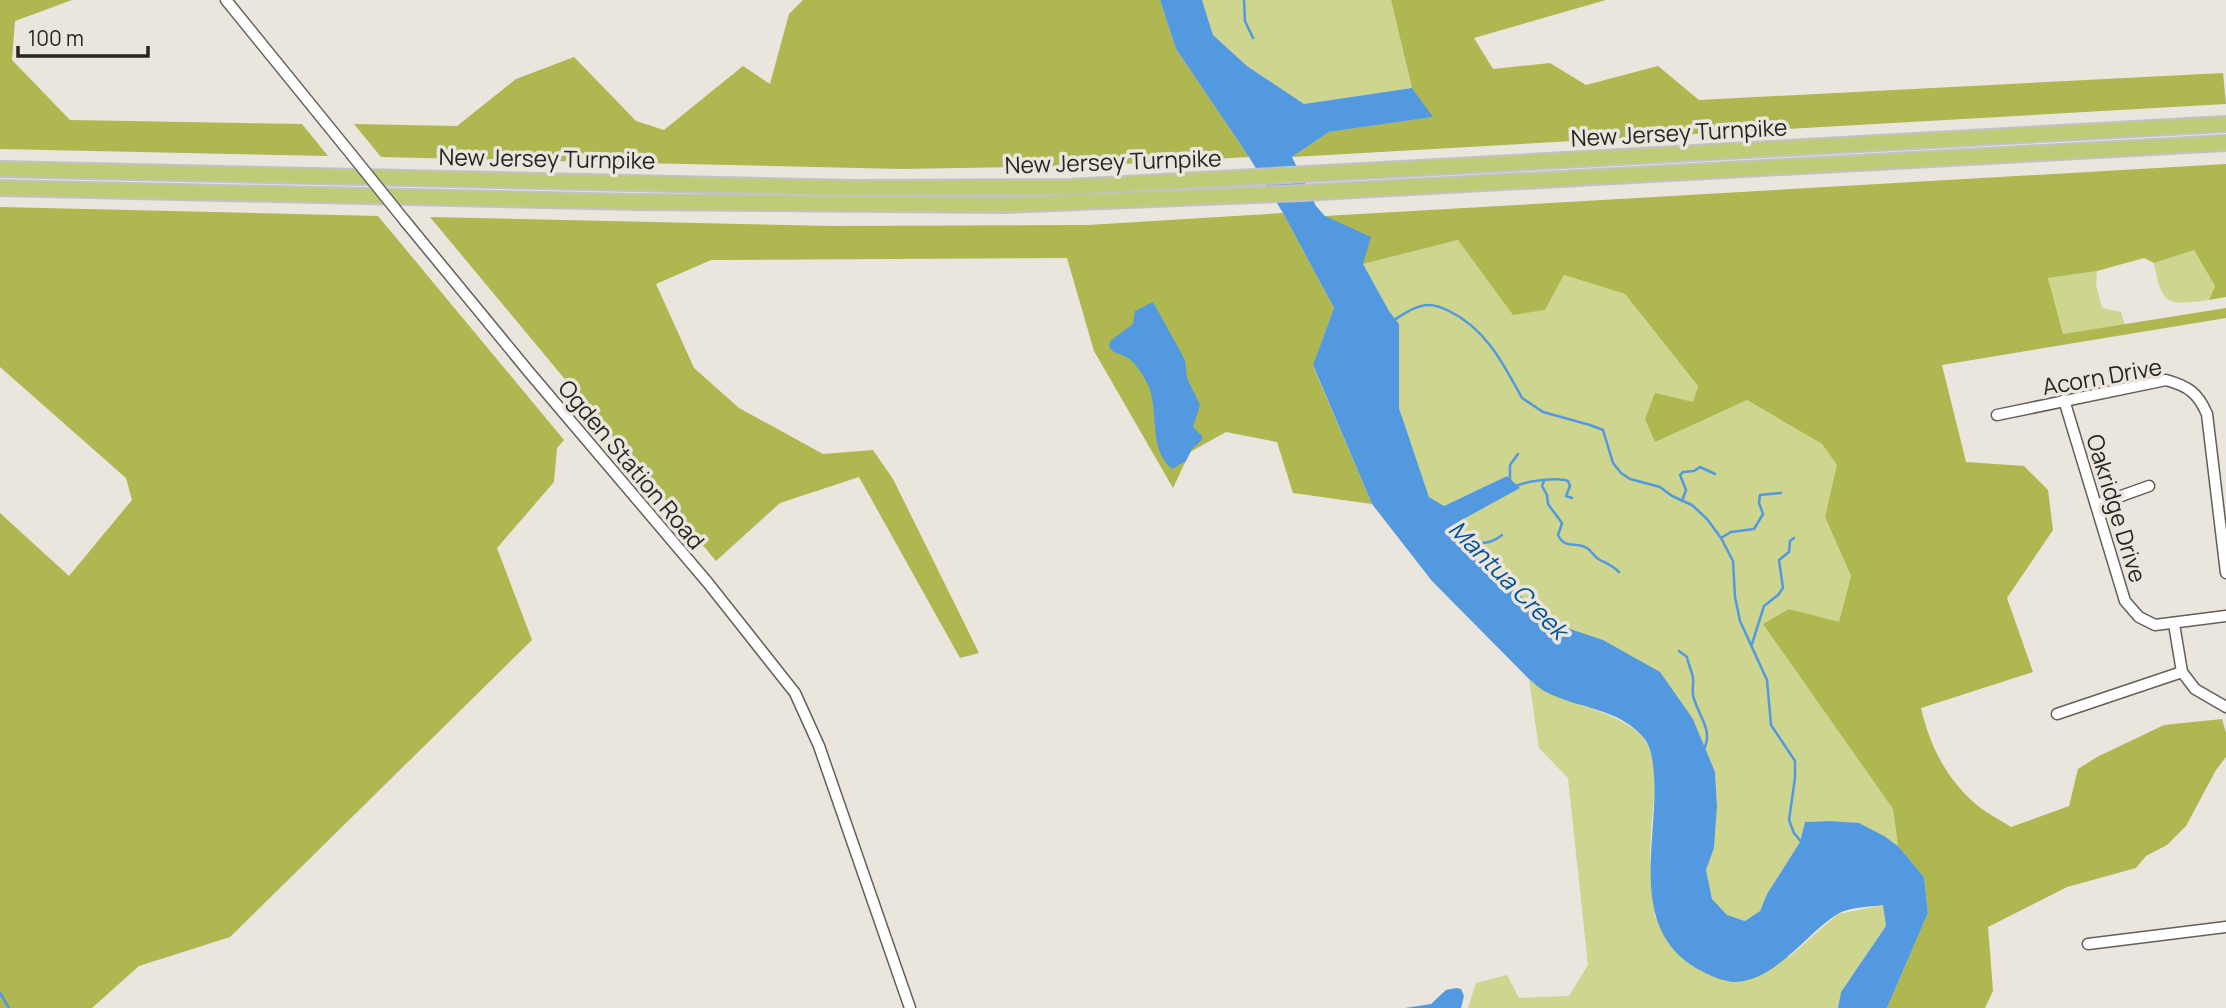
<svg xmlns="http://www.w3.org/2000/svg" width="2226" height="1008" viewBox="0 0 2226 1008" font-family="Manrope,sans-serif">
<rect width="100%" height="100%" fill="#eae5dd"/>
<g fill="#cdd58f">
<polygon points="1202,0 1391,0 1412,88 1304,104 1247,66 1213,35"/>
<path d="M1458 240 1513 314 1545 310 1564 275 1625 294 1698 386 1693 402 1645 419 1747 400 1822 444 1838 466 1825 517 1851 576 1839 623 1789 609 1764 625 1893 809 1898 846C1862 821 1849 820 1805 822L1800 842 1767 894 1760 911 1745 921 1727 915 1712 899 1706 870 1714 848 1717 806 1715 772 1693 719 1677 698 1574 631 1552 623 1457 541 1460 521 1519 488 1507 476 1444 506 1429 497 1399 408V324L1389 311 1363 264Z"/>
<path d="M2194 250 2215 286 2209 300C2168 305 2162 307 2154 263Z"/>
<polygon points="2097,271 2096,285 2102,308 2121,312 2125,325 2063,334 2048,278"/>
<path d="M1529 679C1559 702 1594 705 1626 724 1668 747 1652 798 1651 837 1649 864 1652 891 1655 917L1789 957 1838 914 1883 905 1886 926 1841 992 1838 1008H1468L1476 983 1507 975 1519 998 1569 996 1588 965 1568 778 1539 748Z"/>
</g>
<g fill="#afb750">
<polygon points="0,0 72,0 15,21 12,60 70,120 302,124 328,156 0,149"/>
<polygon points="803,0 1160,0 1176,49 1249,157 1087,166 901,169 381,157 354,124 457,126 516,79 574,57 636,121 664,130 743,66 770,84 789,14"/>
<polygon points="1391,0 1606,0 1474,38 1493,69 1550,63 1586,85 1658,66 1699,100 2223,73 2226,104 1292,157 1329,132 1432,117 1412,88"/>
<path d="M2226 164V297L2209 300 2215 286 2194 250 2154 263 2144 258 2097 271 2048 278 2063 334 2226 308V318L1942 365 1966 462 2024 466 2048 490 2053 530 2007 598 2033 672 1921 708C1930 747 1947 780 1978 806 1988 814 2001 820 2011 827L2069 806 2078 769 2097 757 2164 725 2222 719 2226 733V757L2216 770 2186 826 2167 845 2146 856 2136 868 2067 887 1988 927 1993 991 1985 1008H1887L1928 913 1924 877 1898 846 1893 809 1763 624 1789 609 1839 622 1851 576 1825 517 1837 465 1822 444 1747 400 1655 442 1645 419 1655 393 1693 402 1698 386 1625 294 1564 275 1545 310 1513 315 1458 240 1363 264 1325 216Z"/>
<polygon points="0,207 378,216 564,440 557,448 554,482 497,548 532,640 230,937 139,966 92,1008 0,1008 0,513 69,576 132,500 126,478 0,367"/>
<polygon points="1283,213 1334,308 1313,366 1372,504 1293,493 1277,442 1226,432 1190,452 1173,488 1094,351 1067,258 711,260 656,284 694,368 739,408 823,454 873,450 893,479 979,653 960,658 859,477 780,503 716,561 430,217 832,226 1088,225"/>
</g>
<g fill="#5399df">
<path d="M1160 0H1202L1213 35 1247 66 1304 104 1412 88 1433 117 1329 132 1292 157 1316 206 1325 216 1371 237 1363 264 1389 311 1399 324V408L1429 497 1444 506 1507 476 1520 488 1460 521 1457 541 1552 623 1603 640 1660 672 1693 719 1715 772 1717 806 1714 848 1706 870 1712 899 1727 915 1745 921 1760 911 1767 894 1800 842 1805 822 1830 821 1859 823 1884 836 1898 846 1924 877 1928 913 1887 1008H1838L1841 992 1886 926 1883 905C1869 907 1848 907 1836 915 1806 934 1775 981 1735 982 1722 982 1702 972 1691 965 1625 920 1662 830 1653 765 1652 755 1649 743 1642 736 1618 708 1576 708 1546 692 1540 689 1534 683 1529 679L1432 581 1372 504 1313 365 1334 308 1283 213 1249 157 1176 49Z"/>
<path d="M1153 302 1185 360 1187 378 1200 405 1193 427 1202 436V440L1192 449 1186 461 1172 469C1148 448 1159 414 1149 387 1145 378 1135 361 1126 357 1118 352 1113 355 1109 346L1110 341 1133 324 1135 311Z"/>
<polygon points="1456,988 1461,989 1464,996 1461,1008 1405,1008 1431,1004 1446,990"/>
</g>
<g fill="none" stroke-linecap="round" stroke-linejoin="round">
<g stroke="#5399df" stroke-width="2.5">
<polyline points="1244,0 1245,21 1253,38"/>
<path d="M1394 320C1404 314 1416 305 1429 305 1436 305 1443 308 1449 311 1486 329 1503 363 1522 398L1543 412 1590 425 1603 430 1613 463 1621 473 1630 479 1660 487 1672 496 1692 505 1707 519 1721 538 1733 561 1735 597 1740 621 1767 680 1771 725 1795 761V778L1789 820 1794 833 1803 844"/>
<polyline points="1510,481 1510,465 1518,454"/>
<path d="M1544 481 1542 486 1547 495 1548 504 1562 523 1558 535C1565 550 1576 541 1587 548 1592 551 1594 557 1600 560 1608 564 1612 565 1619 572"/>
<path d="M1514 487C1524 481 1558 477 1568 481L1570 486 1566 496 1572 498"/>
<polyline points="1682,501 1686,490 1680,475 1683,472 1694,471 1700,467 1715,474"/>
<polyline points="1721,538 1731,532 1754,529 1763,514 1759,503 1760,495 1781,493"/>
<path d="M1457 541C1475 540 1484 549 1502 535"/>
<polyline points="1752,644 1764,606 1778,595 1783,588 1779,560 1789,552 1790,541 1794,538"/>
<path d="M1679 651 1687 657C1688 664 1692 671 1693 678 1694 685 1691 691 1694 699 1700 718 1714 732 1703 751"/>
<polyline points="0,993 9,1008"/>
</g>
<defs>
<g id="minor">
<polyline points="226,0 351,154"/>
<polyline points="405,221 529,372 708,583 795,693 819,746 910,1008"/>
<polyline points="2064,400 2125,601 2139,617 2155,625 2226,616"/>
<path d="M1997 415 2166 380C2188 386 2198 393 2207 414L2226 573"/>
<polyline points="2096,505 2149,486"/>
<polyline points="2174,624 2182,672 2195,689 2226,707"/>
<polyline points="2057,714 2182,672"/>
<polyline points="2088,944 2226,927"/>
</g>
<g id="highway">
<polyline points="0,169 854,188 1070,187 2226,124"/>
<polyline points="0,188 636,202 1006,205 1300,193 2226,143"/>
</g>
</defs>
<use href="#minor" stroke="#646059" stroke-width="13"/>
<use href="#highway" stroke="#c2c2c1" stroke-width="18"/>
<use href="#minor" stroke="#fff" stroke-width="10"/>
<use href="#highway" stroke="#bfcb77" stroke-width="14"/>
<defs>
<polyline id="minor-bridge" points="351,154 405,221"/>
</defs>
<use href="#minor-bridge" stroke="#646059" stroke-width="13" stroke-linecap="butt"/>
<use href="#minor-bridge" stroke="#fff" stroke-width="10"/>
</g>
<g text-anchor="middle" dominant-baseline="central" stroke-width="7" stroke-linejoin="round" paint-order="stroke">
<g font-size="23" fill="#262522" stroke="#eae5dd">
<text transform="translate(1679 132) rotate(-3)">New Jersey Turnpike</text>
<text transform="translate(547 158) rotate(1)">New Jersey Turnpike</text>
<text transform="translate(1113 161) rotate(-2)">New Jersey Turnpike</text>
<text transform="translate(2102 376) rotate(-10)">Acorn Drive</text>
<text transform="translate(632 464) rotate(50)">Ogden Station Road</text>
<text transform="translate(2117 508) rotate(73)">Oakridge Drive</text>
</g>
<g font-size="24" font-style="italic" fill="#005293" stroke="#eae5dd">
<text transform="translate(1509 579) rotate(45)">Mantua Creek</text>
</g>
</g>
<path d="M18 46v10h130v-10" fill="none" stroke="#262522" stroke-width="3.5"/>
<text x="28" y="46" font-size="21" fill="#262522" stroke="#eae5dd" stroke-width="5" paint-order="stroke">100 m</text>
</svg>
